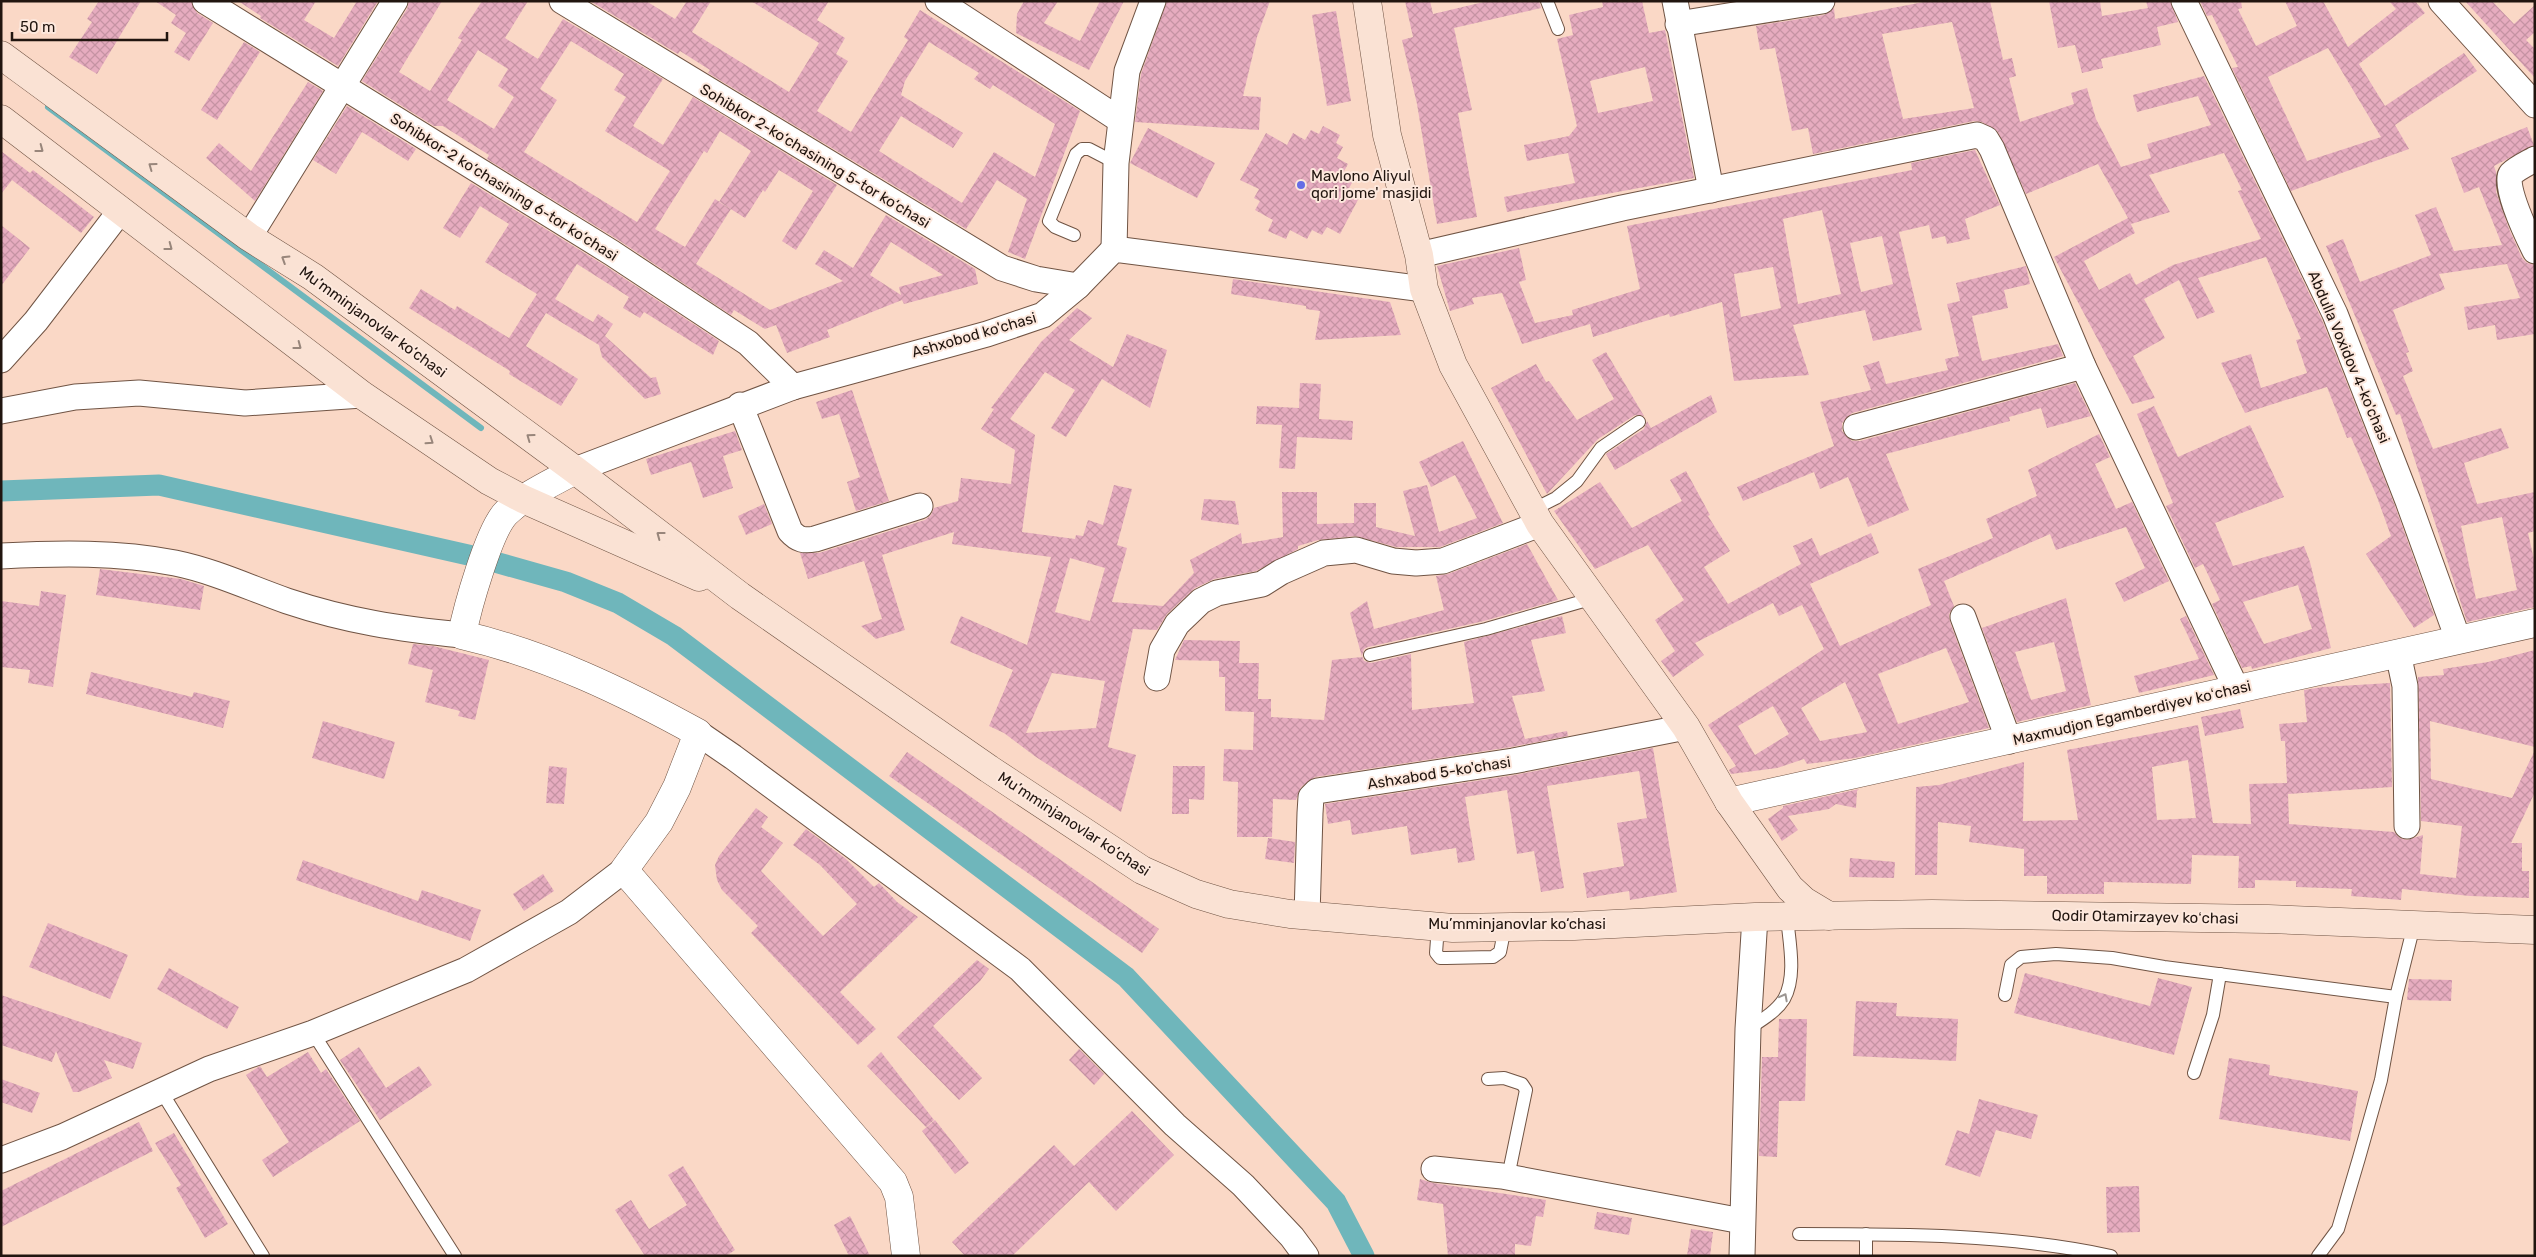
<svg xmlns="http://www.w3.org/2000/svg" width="2536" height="1257" viewBox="0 0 2536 1257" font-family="Rubik,sans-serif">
<defs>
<pattern id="building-cross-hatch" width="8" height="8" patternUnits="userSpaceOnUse" patternTransform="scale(1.25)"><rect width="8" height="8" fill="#e6acbf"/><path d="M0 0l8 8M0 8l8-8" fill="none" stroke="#c593a3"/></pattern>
</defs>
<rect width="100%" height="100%" fill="#fad8c6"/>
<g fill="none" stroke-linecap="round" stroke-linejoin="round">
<polyline stroke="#6fb6bb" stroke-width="6" points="48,107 481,428"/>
<polyline stroke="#6fb6bb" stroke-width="21" points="1,491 159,485 477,557 566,582 618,603 674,636 1126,977 1336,1202 1364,1256"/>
</g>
<g fill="url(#building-cross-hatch)" fill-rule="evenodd">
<polygon points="99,1 141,1 97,74 69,57 92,22 87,19"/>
<polygon points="155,1 191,1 197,13 213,23 189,61 174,52 186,33 171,23 176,15"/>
<polygon points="238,1 316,1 304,20 334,38 357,1 378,1 338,66 260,18 261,16"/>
<path d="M409 1H442L399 72 430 91 462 40 458 38 482 1H528L505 38 538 59 563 19 663 79 633 126 663 145 693 97 837 185 796 250 782 241 813 191 779 170 765 192 763 190 745 218 734 211 719 202 751 151 720 131 707 153 704 151 655 229 685 247 715 199 731 209 696 264 770 310 843 281 815 264 824 250 853 268 886 215 975 269 978 284 904 304 902 300 827 330 830 337 787 353 776 325 765 329 734 310 731 315 620 241 487 159 489 155 443 126H434L362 81 407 9ZM571 41 624 74 614 90 626 97 605 131 670 171 637 222 524 152 557 100 540 89ZM478 50 508 69 498 86 514 97 494 129 447 100ZM891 242 943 275 899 287 901 295 870 275Z"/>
<path d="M590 1H646L675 19 687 1H711L692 32 789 92 819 43 751 1H829L817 20 845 38 836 54 848 61 817 111 851 132 908 40 904 37 920 10 1080 111 1025 259 1008 252 1027 199 997 180 966 229 708 73 710 70 680 51 678 54ZM929 42 979 73 974 79 990 89 993 85 1055 124 1035 177 994 152 962 203 879 151 901 116 953 148 963 133 901 95 905 81Z"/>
<polygon points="1024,1 1058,1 1044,23 1080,41 1100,1 1124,1 1089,70 1016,33 1017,14"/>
<polygon points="1167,1 1270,1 1257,37 1243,96 1261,97 1259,130 1135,122 1141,74"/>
<polygon points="1405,1 1430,1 1433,14 1488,1 1539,1 1541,8 1454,28 1472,110 1458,113 1477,217 1437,224 1417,104 1402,40 1413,37"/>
<path d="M1602 1H1642L1649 33 1665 30 1694 178 1507 212 1504 197 1575 183 1568 153 1527 161 1524 145 1569 136 1577 126 1557 39 1573 35 1569 15 1603 7ZM1645 67 1653 101 1598 113 1590 81Z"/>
<path d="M1929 1H1990L2003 60 2012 58 2016 76 2009 78 2020 122 2074 104 2071 93 2087 88 2096 119 2121 167 2151 158 2147 144 2211 125 2198 96 2137 112 2133 95 2204 76 2322 320 2395 506 2434 615 2414 628 2366 554 2391 536 2377 497 2351 437 2347 438 2327 387 2245 413 2221 363 2251 354 2261 388 2307 373 2296 340 2301 339 2266 257 2198 278 2215 312 2197 319 2179 280 2144 299 2165 338 2133 356 2155 398 2132 404 2054 257 2128 218 2098 164 2026 194 1998 132 1982 122 1974 121 1813 154 1808 128 1792 131 1775 48 1760 50 1756 26 1824 15 1834 8 1835 19ZM1952 22 1974 108 1903 119 1882 34ZM2224 153 2242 190 2238 191 2261 239 2173 265 2136 285 2130 273 2099 290 2084 261 2135 233 2128 218 2131 224 2170 212 2149 175Z"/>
<polygon points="2049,1 2100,1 2102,16 2148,8 2146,1 2170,1 2178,22 2157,27 2161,45 2101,59 2103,68 2082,73 2075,45 2058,48"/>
<path d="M2200 1H2241L2242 8 2238 9 2256 46 2297 26 2285 1H2323L2348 47 2396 9 2389 1H2415L2425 13 2359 64 2385 106 2464 53 2477 71 2395 125 2409 149 2291 191 2232 68 2238 67 2212 15 2207 16ZM2328 48 2381 137 2307 161 2268 77Z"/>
<polygon points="2465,1 2492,1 2514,24 2535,5 2535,32 2526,40 2535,49 2535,78"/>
<polygon points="1336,11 1351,101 1327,106 1312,15"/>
<polygon points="244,42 260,52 217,120 201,110"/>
<polygon points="308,82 323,91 255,201 206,158 219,143 251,171"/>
<polygon points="347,106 416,149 408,161 362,132 336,174 313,160"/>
<polygon points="1323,126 1340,135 1336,143 1343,147 1337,158 1348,164 1342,175 1353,181 1348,190 1360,196 1340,234 1327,227 1322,235 1312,230 1307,239 1290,230 1286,239 1268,231 1273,220 1255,210 1260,201 1254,198 1259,189 1240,180 1266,133 1287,145 1293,133 1305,140 1311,130 1319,134"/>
<path d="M2527 127 2534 145 2494 166 2496 172V192L2509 229 2522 258 2527 263 2535 265V334L2497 340 2495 325 2468 330 2464 307 2520 298 2507 264 2439 274 2445 289 2393 310 2409 352 2406 353 2413 371 2403 376 2433 449 2501 428 2509 448 2464 463 2477 504 2535 492V531L2528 533 2535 564V607L2467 622 2400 414 2396 415 2326 246 2343 239 2360 282 2431 255 2415 215 2436 207 2454 251 2502 245 2479 187 2464 193 2451 158ZM2502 517 2517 590 2476 599 2461 526Z"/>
<polygon points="1148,128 1215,163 1197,198 1130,163"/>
<path d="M1975 150 2000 205 1965 219 1970 239 1947 244 1945 236 1932 239 1929 225 1899 232 1922 330 1873 341 1865 310 1793 325 1809 375 1734 381 1722 302 1670 317 1669 314 1593 337 1590 324 1522 344 1502 293 1472 298 1474 304 1450 311 1437 266 1519 248 1526 280 1519 282 1535 323 1573 315 1572 310 1640 289 1627 226 1912 170 1911 163ZM1822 210 1841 294 1798 304 1783 219ZM1882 236 1893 284 1861 292 1850 243ZM1773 267 1781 308 1741 317 1734 274Z"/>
<polygon points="1,151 30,173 33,170 94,217 81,233 12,180 1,194"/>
<polygon points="471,183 604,265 719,341 713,355 644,312 640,318 623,308 629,297 577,264 555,299 593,322 598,314 613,324 605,336 651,378 656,377 661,394 645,399 602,357 599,345 546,313 526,346 578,379 561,406 509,374 510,371 409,308 421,289 455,310 457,306 509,338 537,294 485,262 509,224 480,206 460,238 443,228"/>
<polygon points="1,225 30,248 1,286"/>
<polygon points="2026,266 2030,284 2004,290 2008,308 1972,316 1982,361 2058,344 2063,356 1852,413 1842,423 1842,431 1852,441 1860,441 2075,383 2091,416 2047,428 2041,408 2009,417 2010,421 1886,454 1909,510 1868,527 1848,477 1820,489 1814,472 1743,501 1737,487 1834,446 1820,402 1871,390 1863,366 1879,361 1886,384 1948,370 1945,359 1959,356 1947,304 1960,301 1956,283"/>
<polygon points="1233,279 1390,302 1401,335 1315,340 1320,311 1306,309 1306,306 1231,294"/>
<path d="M1077 308 1092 318 1069 340 1113 367 1127 334 1167 350 1150 408 1102 379 1066 437 1051 428 1075 390 1045 372 1010 419 1035 435 1022 532 1075 539 1076 535 1083 536 1088 520 1103 525 1114 485 1132 489 1117 545 1127 548 1112 602 1163 606 1194 573 1190 560 1241 533 1242 544 1283 537 1282 492H1317V524L1354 523V503H1376V527L1415 536 1403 491 1427 485 1439 532 1477 518 1455 475 1431 487 1419 462 1463 441 1503 523 1440 547H1396L1355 536 1318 540 1298 546V549L1256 571 1214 579 1195 588 1167 614 1157 630 1133 629 1108 747 1136 755 1121 812 1036 757 1004 733 989 726 1013 670 950 643 961 616 1027 645 1051 557 952 544 954 532 882 555 905 630 876 639 861 626 882 619 864 561 808 579 800 553H819L925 520 931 515 934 508 958 501 961 478 1011 484 1015 450 981 429 994 409 991 408 1041 342ZM1070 558 1105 568 1090 621 1055 612ZM1052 673 1105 681 1096 728 1026 733Z"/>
<polygon points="1606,352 1644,416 1635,415 1598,439 1547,494 1491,388 1536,364 1546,382 1549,381 1577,420 1614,399 1592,360"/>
<polygon points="1300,383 1321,384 1319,419 1353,421 1352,440 1297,437 1295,469 1279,468 1282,425 1256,424 1257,406 1299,408"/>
<polygon points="852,390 889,501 856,511 847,482 860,477 839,414 822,419 816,402"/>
<polygon points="1711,395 1717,412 1615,470 1606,454 1644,429 1647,421 1651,428"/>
<path d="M2154 406 2178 457 2250 425 2284 497 2215 523 2233 566 2304 546 2310 562 2331 648 2252 669 2251 666 2242 668 2212 604 2220 600 2203 564 2195 568 2166 506 2173 503 2137 414ZM2298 585 2312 629 2264 644 2243 602Z"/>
<polygon points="735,431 742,450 723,456 733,488 703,498 691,462 651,475 646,459"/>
<path d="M2099 434 2110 457 2095 464 2116 509 2132 502 2169 581 2124 602 2115 583 2145 568 2126 527 2056 550 2050 534 1944 581 1954 606 1949 614 1950 622 1989 728 1855 758 1807 764 1804 759 1777 768 1731 774 1729 770 1736 766 1708 725 1824 649 1802 605 1779 616 1773 603 1695 643 1704 655 1673 677 1661 661 1675 651 1655 620 1684 600 1648 545 1595 569 1554 511 1600 482 1632 528 1682 501 1670 480 1686 471 1710 515 1708 516 1730 551 1704 567 1728 604 1801 564 1793 546 1812 538 1820 556 1871 533 1879 553 1810 584 1840 646 1931 605 1918 569 1993 538 1986 519 2037 496 2028 470ZM1946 648 1969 702 1898 724 1878 674ZM1845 682 1867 732 1820 741 1801 708ZM1773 706 1789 734 1755 755 1738 726Z"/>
<polygon points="1204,499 1235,501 1239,525 1201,520"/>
<polygon points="764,504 772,524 746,535 738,516"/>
<polygon points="1527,544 1558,600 1484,621 1368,647 1364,649 1362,656 1364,661 1371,663 1411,654 1412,710 1474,703 1464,642 1562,616 1566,633 1531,640 1545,691 1512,696 1525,739 1567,731 1568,736 1511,747 1315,777 1301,787 1296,800 1273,799 1272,837 1237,837 1238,782 1223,781 1224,749 1253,750 1254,712 1225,711 1225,677 1219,677 1219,661 1175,660 1184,640 1240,641 1239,663 1259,663 1258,699 1271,699 1271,717 1324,720 1332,660 1362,657 1350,613 1367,601 1374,629 1444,610 1436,576 1448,574"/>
<polygon points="100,569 181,579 204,586 200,610 96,595"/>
<polygon points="41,591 66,595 53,687 28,683 30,670 1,667 1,601 39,606"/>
<path d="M2066 598 2091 705 2017 722 1982 628ZM2054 642 2066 691 2031 700 2015 652Z"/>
<polygon points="2186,616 2214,675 2139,693 2134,676 2199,659 2180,619"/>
<polygon points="413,644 433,646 489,660 475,720 458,716 460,711 425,702 433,670 408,664"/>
<path d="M2535 650V747L2430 721 2431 779 2512 798 2535 750V792L2511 843H2522V871H2529V898L2470 896 2402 889 2401 900 2351 896 2352 889 2296 887V881L2255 880V888H2238L2239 856 2192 855 2191 884 2104 882V894H2047V876H2024V849L1969 842 1971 826 1938 822 1937 875H1915L1916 787 1939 785 2024 762 2023 821 2078 820 2067 750 2198 725 2213 823 2251 824 2249 784 2287 783 2285 741H2281L2279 724 2307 722 2304 690 2323 687 2390 683 2392 787 2288 794V792L2289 824 2394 832 2400 838 2407 840 2423 835 2420 874 2456 878 2462 826 2421 821 2418 677 2444 675 2443 669 2488 662ZM2188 760 2196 818 2157 820 2152 767Z"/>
<polygon points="91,672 192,697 194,692 230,701 223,728 86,694"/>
<polygon points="2240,709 2244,728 2205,736 2201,717"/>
<polygon points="323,721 395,742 384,779 312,758"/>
<polygon points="1653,748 1677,892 1630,900 1629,891 1587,898 1583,873 1624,866 1617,823 1647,818 1639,771 1547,786 1564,888 1541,892 1534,851 1517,854 1507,790 1465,797 1475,860 1458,863 1456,848 1411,855 1407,826 1352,835 1350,820 1328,824 1325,804 1515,775"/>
<polygon points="907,752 1159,929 1142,953 889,776"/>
<polygon points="549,766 567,768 564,804 546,803"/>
<polygon points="1173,766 1205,766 1204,800 1189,799 1189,814 1172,814"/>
<polygon points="1859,789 1857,791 1856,808 1836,804 1829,809 1788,816 1798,830 1782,841 1768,819 1783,808 1783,806"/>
<polygon points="756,808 768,817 761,827 783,843 761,871 823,936 857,904 820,865 793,845 806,829 846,859 874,887 879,883 897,902 918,917 840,992 876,1029 858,1045 751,933 758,926 722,890 717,880 715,865 719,856"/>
<polygon points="1268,838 1295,842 1294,863 1265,859"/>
<polygon points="1850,858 1895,862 1894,878 1849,877"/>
<polygon points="303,860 418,901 422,890 481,910 470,941 296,880"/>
<polygon points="543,874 554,891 524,911 513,894"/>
<polygon points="48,923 128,955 110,999 29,967"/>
<polygon points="977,960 989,969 980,981 933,1026 982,1078 959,1100 897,1037"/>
<polygon points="169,968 239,1007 227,1029 157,989"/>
<polygon points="2025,973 2150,1006 2158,978 2192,987 2174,1055 2014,1013"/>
<polygon points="2409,979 2452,980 2451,1001 2407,1000"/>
<polygon points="1,995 142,1043 133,1069 104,1060 112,1078 79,1092 73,1092 56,1051 52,1062 1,1045"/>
<polygon points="1856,1001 1897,1003 1896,1016 1958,1019 1956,1061 1853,1056"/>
<polygon points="1779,1019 1807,1019 1805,1101 1779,1101 1777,1157 1759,1156 1762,1057 1778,1057"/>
<polygon points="359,1047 386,1088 419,1066 432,1085 380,1120 340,1060"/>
<polygon points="1079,1049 1104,1074 1094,1085 1069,1060"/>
<polygon points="308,1052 321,1073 326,1069 360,1121 273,1177 262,1160 289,1142 246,1075 260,1066 267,1077"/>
<polygon points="881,1052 934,1120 926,1127 867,1066"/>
<polygon points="2229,1058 2270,1065 2269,1075 2358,1091 2350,1141 2219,1119"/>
<polygon points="1,1079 40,1093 32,1113 1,1102"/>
<polygon points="1979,1099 2038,1115 2031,1139 1996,1130 1980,1177 1945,1165 1957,1130 1969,1134"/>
<polygon points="1132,1111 1174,1155 1116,1211 1089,1182 1012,1256 965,1256 952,1242 1054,1145 1074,1166"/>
<polygon points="935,1120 969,1163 955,1174 922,1131"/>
<polygon points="139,1122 153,1151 1,1227 1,1191"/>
<polygon points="174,1133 228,1224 205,1238 176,1188 181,1185 155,1143"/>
<polygon points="683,1166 735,1250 726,1256 645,1256 615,1210 631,1200 649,1229 687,1205 668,1175"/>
<polygon points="1420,1179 1433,1183 1546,1200 1543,1217 1536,1216 1531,1246 1515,1244 1515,1256 1448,1256 1443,1204 1417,1200"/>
<polygon points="2139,1186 2140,1232 2107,1233 2106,1187"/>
<polygon points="1597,1212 1632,1218 1629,1235 1594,1229"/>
<polygon points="850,1216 870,1256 849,1256 834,1225"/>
<polygon points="1691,1229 1713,1232 1710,1256 1687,1256"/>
</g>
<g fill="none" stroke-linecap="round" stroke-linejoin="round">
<defs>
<g id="service">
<polyline points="1547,1 1558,29"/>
<polyline points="1074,235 1055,227 1049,221 1076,154 1082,149 1089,149 1116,163"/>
<polyline points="1532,510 1556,498 1577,481 1601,448 1639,422"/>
<polyline points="1370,655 1486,629 1594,598"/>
<polyline points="1438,926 1436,953 1440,958 1446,958 1493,957 1500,952 1505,927"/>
<polyline points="2005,995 2011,965 2021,957 2056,954 2112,958 2164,967 2396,997"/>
<path d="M1748 1029C1760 1021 1776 1012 1784 999 1797 976 1789 941 1787 917"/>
<polyline points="313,1033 455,1256"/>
<polyline points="2194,1073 2213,1015 2220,974"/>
<polyline points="1488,1079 1504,1078 1522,1084 1526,1090 1508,1177"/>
<polyline points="161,1091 263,1256"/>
<path d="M1799 1234C1903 1234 2009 1234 2111 1256"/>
<polyline points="1866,1256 1866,1234"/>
<polyline points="2318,1256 2338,1229 2359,1158 2381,1080 2396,997 2414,925"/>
</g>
<g id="minor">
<polyline points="205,1 612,253 748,343 793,387"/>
<polyline points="562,1 1002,268 1036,279 1078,286"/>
<polyline points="938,1 1120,120"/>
<polyline points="1675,1 1711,190"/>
<polyline points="2184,1 2335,314 2408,501 2458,639"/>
<polyline points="2441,1 2535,105"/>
<polyline points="1678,24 1822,1"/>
<path d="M2535 159C2528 163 2517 168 2511 174 2502 184 2529 239 2535 251"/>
<polyline points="249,237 395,1"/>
<polyline points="1114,249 1116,163 1127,71 1153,1"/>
<polyline points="1419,255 1622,208 1977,135 1986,139 1992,149 2083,366 2237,690"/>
<polyline points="1,360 36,321 121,210"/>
<path d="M740 405 790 531C798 540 804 541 815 539L920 506"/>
<polyline points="1,411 75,397 139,393 245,403 362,395"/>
<polyline points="1856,427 2083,366"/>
<polyline points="575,470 793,387 987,334 1043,315 1078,286 1114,249 1424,289"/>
<path d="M1 556C59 553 118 552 175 563 214 571 250 588 287 601 347 621 399 629 462 635"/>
<polyline points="1963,617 2009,741"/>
<polyline points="2398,653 2405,686 2407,826"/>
<polyline points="1157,678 1162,650 1177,624 1201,601 1217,593 1262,584 1281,572 1324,553 1356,550 1393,561 1416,563 1443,561 1540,524"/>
<polyline points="698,733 733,757 1020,969 1175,1125 1243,1185 1292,1237 1306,1256"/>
<polyline points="1307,916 1310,813 1311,797 1317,791 1513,761 1686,727"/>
<polyline points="1,1160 62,1137 209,1069 313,1033 466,970 569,912 624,870"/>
<polyline points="1434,1169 1502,1176 1742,1221"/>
<polyline points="1742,1256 1748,1029 1755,917"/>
</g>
<g id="tertiary">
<path d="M575 470C552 483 526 494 506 513 489 530 467 609 462 635 545 654 624 692 698 733L677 787 659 822 624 870 893 1182 899 1197 906 1256"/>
<polyline points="1729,802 2535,623"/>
</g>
<g id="secondary">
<polyline points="1367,1 1387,135 1419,255 1424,289 1453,365 1540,524 1686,727 1729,802 1790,888 1804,901 1829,916"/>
<polyline points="1,55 249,237 313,277 575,470 740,596 989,769 1142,870 1196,894 1229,904 1290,914 1453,928 1574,926 1755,917 1932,914 2268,919 2535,930"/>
<polyline points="1,119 362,395 489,481 523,499 699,577"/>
</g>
</defs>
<use href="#service" stroke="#705444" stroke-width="14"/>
<use href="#minor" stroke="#705444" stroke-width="27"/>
<use href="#tertiary" stroke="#705444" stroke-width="29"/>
<use href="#secondary" stroke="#705444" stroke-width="29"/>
<use href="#service" stroke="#fff" stroke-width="12"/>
<use href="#minor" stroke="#fff" stroke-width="25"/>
<use href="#tertiary" stroke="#fff" stroke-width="28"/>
<use href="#secondary" stroke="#fae2d4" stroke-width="28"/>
</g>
<defs><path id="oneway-chevron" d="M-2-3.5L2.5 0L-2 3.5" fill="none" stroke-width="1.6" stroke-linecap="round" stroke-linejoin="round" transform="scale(1.25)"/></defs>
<g stroke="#98867b">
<use href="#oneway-chevron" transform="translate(40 149) rotate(37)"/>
<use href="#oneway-chevron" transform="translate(152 166) rotate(-144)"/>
<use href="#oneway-chevron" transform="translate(169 247) rotate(37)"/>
<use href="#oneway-chevron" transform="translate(285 259) rotate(-148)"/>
<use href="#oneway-chevron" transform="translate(298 346) rotate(37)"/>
<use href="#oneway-chevron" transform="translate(530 437) rotate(-144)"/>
<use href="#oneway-chevron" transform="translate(430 441) rotate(34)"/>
<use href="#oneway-chevron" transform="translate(660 535) rotate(-143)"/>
</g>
<use stroke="#9b9693" href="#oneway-chevron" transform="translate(1784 997) rotate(-62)"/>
<circle fill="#666de5" stroke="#fde8dd" stroke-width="2" cx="1301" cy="185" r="5"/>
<g text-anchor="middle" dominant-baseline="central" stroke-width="4" stroke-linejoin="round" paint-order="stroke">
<g font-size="15" fill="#21150f" stroke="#fde8dd">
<text transform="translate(815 156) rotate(31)">Sohibkor 2-ko‘chasining 5-tor ko‘chasi</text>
<text transform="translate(504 187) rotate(32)">Sohibkor-2 ko‘chasining 6-tor ko‘chasi</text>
<text transform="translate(373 322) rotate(36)">Mu’mminjanovlar ko‘chasi</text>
<text transform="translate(974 335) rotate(-16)">Ashxobod ko'chasi</text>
<text transform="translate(2349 357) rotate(67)">Abdulla Voxidov 4-ko'chasi</text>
<text transform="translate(2132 713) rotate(-13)">Maxmudjon Egamberdiyev koʻchasi</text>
<text transform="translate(1439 773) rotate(-9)">Ashxabod 5-ko'chasi</text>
<text transform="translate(1074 824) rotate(33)">Mu’mminjanovlar ko‘chasi</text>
<text transform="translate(2145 917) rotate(1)">Qodir Otamirzayev koʻchasi</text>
<text x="1517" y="924">Mu’mminjanovlar ko‘chasi</text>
</g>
<g font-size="15" fill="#21150f" stroke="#fde8dd" text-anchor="start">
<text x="1311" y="176">Mavlono Aliyul<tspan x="1311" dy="17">qori jome' masjidi</tspan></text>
</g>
</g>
<rect width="2536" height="1257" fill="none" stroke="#21150f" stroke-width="5"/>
<path d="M12 32v8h155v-8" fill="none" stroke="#21150f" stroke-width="2.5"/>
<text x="20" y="32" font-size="15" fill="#21150f" stroke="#fde8dd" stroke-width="4" paint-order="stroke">50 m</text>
</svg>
